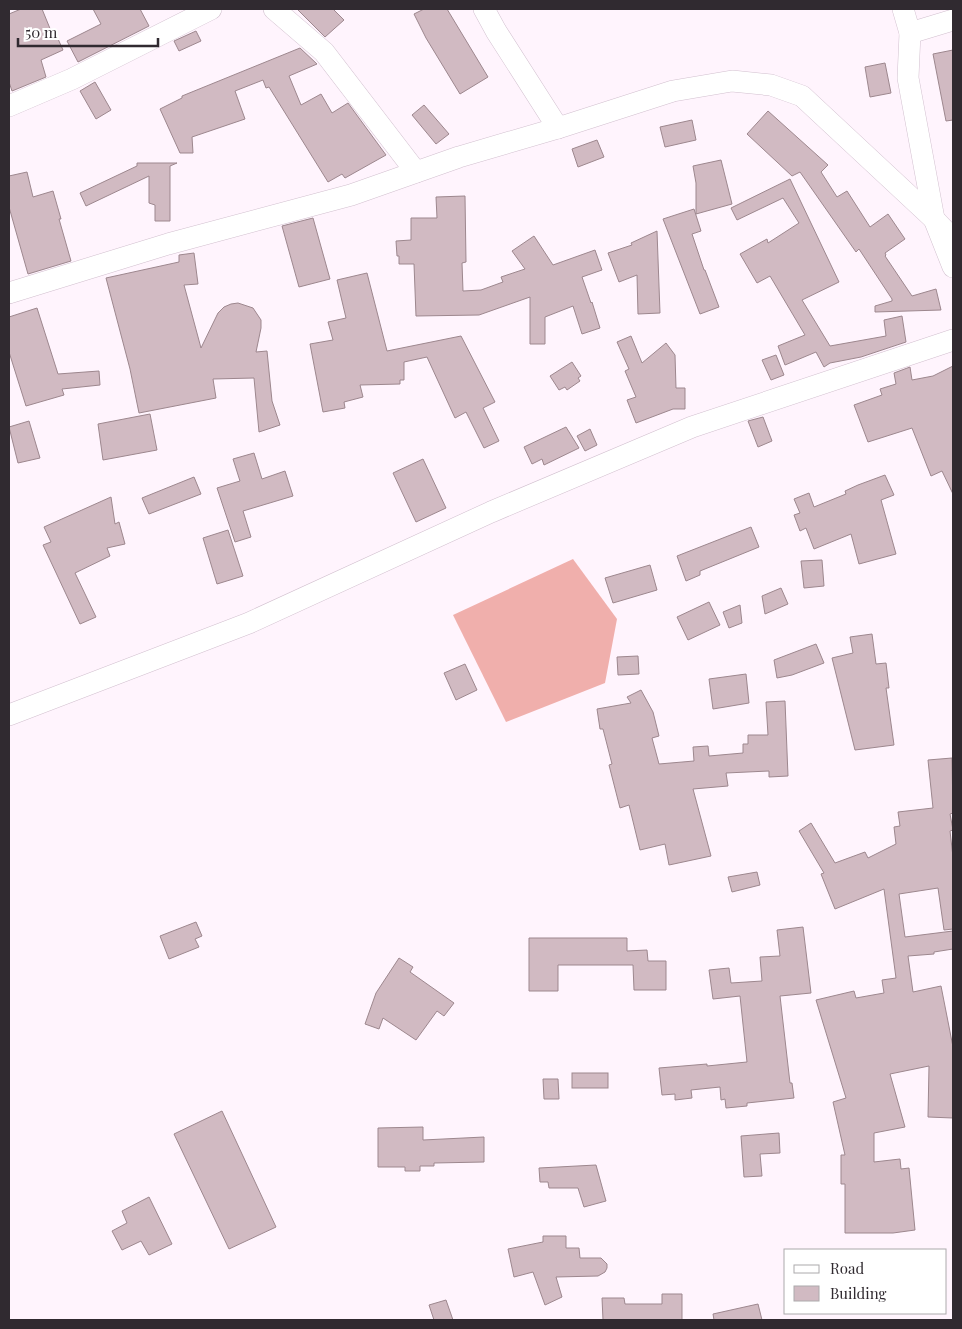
<svg xmlns="http://www.w3.org/2000/svg" width="962" height="1329" viewBox="0 0 962 1329" font-family="'Playfair Display',serif">
<rect width="100%" height="100%" fill="#fff4fd"/>
<polygon fill="#f0afac" points="573,559 617,619 605,683 506,722 453,615"/>
<g fill="#d1bac2" stroke="#9d878e">
<polygon points="21,9 42,9 51,31 54,30 63,50 41,60 46,77 12,91 9,82 9,14"/>
<polygon points="93,9 140,9 149,26 78,62 67,41 101,24"/>
<polygon points="297,9 333,9 344,20 325,37"/>
<polygon points="424,9 447,9 488,77 460,94 426,38 414,14"/>
<polygon points="196,31 201,41 179,51 174,41"/>
<polygon points="300,48 317,64 289,76 301,105 321,94 332,113 348,103 386,155 345,178 342,174 328,182 269,87 266,88 263,80 235,91 245,119 192,137 193,153 180,153 160,109 182,98 182,96"/>
<polygon points="953,50 953,120 946,121 933,54"/>
<polygon points="885,63 891,93 870,97 865,67"/>
<polygon points="95,82 111,110 96,119 80,91"/>
<polygon points="424,105 449,134 436,144 412,115"/>
<polygon points="768,111 828,165 821,172 837,197 847,191 870,227 888,214 905,239 885,253 886,255 885,256 912,296 936,289 941,310 875,312 875,306 892,301 892,299 859,249 856,252 800,172 792,176 747,134"/>
<polygon points="692,120 696,140 665,147 660,127"/>
<polygon points="597,140 604,157 578,167 572,149"/>
<polygon points="721,160 732,204 696,214 696,183 693,166"/>
<polygon points="137,163 177,163 170,166 170,221 155,221 155,205 149,203 149,176 86,206 80,193 137,166"/>
<polygon points="27,172 33,197 53,191 61,219 59,219 71,261 28,274 9,207 9,176"/>
<polygon points="790,179 839,282 802,300 830,346 886,336 884,320 902,316 906,342 861,357 830,363 824,367 816,352 785,365 778,346 805,335 770,276 757,283 740,254 767,239 768,243 799,223 783,198 737,220 731,208"/>
<polygon points="465,196 466,262 462,263 463,291 481,290 503,282 501,277 525,269 512,251 534,236 553,265 595,250 602,270 582,277 591,303 592,302 600,328 582,334 573,306 545,317 545,344 530,344 530,297 479,315 416,316 414,264 399,264 399,256 397,256 396,241 411,240 411,218 437,218 436,197"/>
<polygon points="694,209 701,231 692,234 704,270 705,270 719,307 700,314 663,219"/>
<polygon points="313,218 330,279 299,287 282,226"/>
<polygon points="657,231 660,313 638,314 637,275 619,282 608,253 632,245 631,243"/>
<polygon points="194,253 198,284 184,285 201,348 218,313 224,307 231,304 238,303 253,308 261,320 261,328 256,352 267,351 272,401 280,425 259,432 254,378 213,379 216,398 139,413 130,369 106,278 179,262 179,255"/>
<polygon points="367,273 387,351 461,336 495,402 483,408 499,441 484,448 466,412 455,418 427,357 404,362 404,380 400,380 400,384 360,385 363,397 344,402 345,408 323,412 310,344 333,340 328,322 346,318 337,280"/>
<polygon points="37,308 58,374 99,371 100,385 62,389 64,395 26,406 9,352 9,317"/>
<polygon points="631,336 642,363 666,343 675,355 676,388 685,388 685,409 673,409 636,423 627,400 636,397 625,371 629,369 617,342"/>
<polygon points="776,355 784,375 771,380 762,360"/>
<polygon points="572,362 581,376 578,378 580,381 567,390 565,387 559,390 550,376"/>
<polygon points="953,366 953,494 942,471 931,476 912,428 868,442 854,405 882,395 880,389 896,384 894,373 910,367 912,380 933,376"/>
<polygon points="150,414 157,450 103,460 98,424"/>
<polygon points="763,417 772,441 758,447 748,421"/>
<polygon points="29,421 40,458 18,463 9,427"/>
<polygon points="566,427 579,448 544,465 542,459 532,464 524,447"/>
<polygon points="590,429 597,445 585,451 577,436"/>
<polygon points="254,453 262,479 285,471 293,496 243,511 251,537 235,542 217,488 240,481 233,459"/>
<polygon points="423,459 446,508 416,522 393,473"/>
<polygon points="885,475 894,495 881,500 896,554 859,564 851,534 814,549 806,528 800,531 794,515 800,513 794,499 809,493 814,507 846,494 845,491 858,485"/>
<polygon points="194,477 201,494 149,514 142,498"/>
<polygon points="111,497 115,524 119,522 125,544 107,548 110,556 75,573 96,617 80,624 43,545 51,542 44,527"/>
<polygon points="751,527 759,547 700,571 700,575 686,581 677,556"/>
<polygon points="228,530 243,576 217,584 203,538"/>
<polygon points="822,560 824,586 804,588 801,561"/>
<polygon points="650,565 657,590 613,603 605,578"/>
<polygon points="781,588 788,604 765,614 762,596"/>
<polygon points="709,602 720,625 688,640 677,617"/>
<polygon points="740,605 742,623 729,628 723,612"/>
<polygon points="872,634 876,664 886,663 889,688 886,688 894,745 855,750 832,658 853,653 850,637"/>
<polygon points="816,644 824,663 792,675 777,678 774,660"/>
<polygon points="638,656 639,674 618,675 617,657"/>
<polygon points="465,664 477,690 456,700 444,673"/>
<polygon points="746,674 749,703 713,709 709,679"/>
<polygon points="641,690 653,712 659,736 652,738 659,764 694,761 693,747 708,746 709,756 743,753 743,744 748,744 748,735 768,735 766,702 785,701 788,776 769,777 769,771 726,773 728,786 693,789 711,856 669,865 665,844 640,850 629,805 620,808 609,765 612,764 603,729 600,729 597,709 631,703 627,697"/>
<polygon points="952,758 953,813 950,814 953,830 950,831 953,857 953,929 944,930 938,888 899,894 905,937 953,931 953,949 934,952 934,954 908,956 913,992 941,986 953,1047 953,1118 928,1117 929,1066 890,1074 905,1127 874,1133 874,1162 900,1159 901,1169 909,1168 915,1230 893,1233 845,1233 845,1184 841,1184 841,1155 845,1155 833,1102 846,1098 816,1000 854,991 856,998 884,993 882,980 896,978 884,889 835,909 821,874 824,873 799,831 811,823 835,863 865,852 868,858 896,844 894,827 900,826 898,812 933,808 928,760"/>
<polygon points="757,872 760,885 732,892 728,877"/>
<polygon points="196,922 202,936 195,939 199,947 169,959 160,936"/>
<polygon points="803,927 811,993 780,996 790,1083 792,1083 794,1098 747,1103 747,1106 726,1108 725,1099 721,1100 720,1087 691,1090 692,1098 675,1100 675,1094 662,1095 659,1068 707,1064 707,1066 747,1062 740,996 713,999 709,970 729,968 731,983 762,981 760,957 780,956 777,930"/>
<polygon points="529,938 627,938 627,951 647,950 648,961 666,961 666,990 634,990 633,965 558,965 558,991 529,991"/>
<polygon points="399,958 413,967 410,972 454,1003 444,1016 437,1011 416,1040 383,1018 379,1029 365,1024 376,993"/>
<rect x="572" y="1073" width="36" height="15"/>
<polygon points="543,1079 558,1079 559,1099 544,1099"/>
<polygon points="222,1111 276,1227 229,1249 174,1134"/>
<polygon points="423,1127 423,1140 484,1137 484,1162 434,1163 434,1166 420,1166 420,1171 405,1171 405,1167 378,1167 378,1128"/>
<polygon points="779,1133 780,1153 760,1154 762,1176 744,1177 741,1136"/>
<polygon points="596,1165 606,1201 584,1207 578,1188 549,1188 548,1182 540,1182 539,1168"/>
<polygon points="149,1197 172,1244 149,1255 141,1241 122,1250 112,1231 127,1223 122,1211"/>
<polygon points="543,1236 566,1236 566,1248 579,1248 580,1258 601,1258 607,1264 607,1268 605,1272 598,1276 556,1277 562,1297 545,1305 533,1272 514,1277 508,1249 543,1242"/>
<polygon points="662,1294 682,1294 682,1320 603,1320 602,1298 624,1298 625,1304 662,1304"/>
<polygon points="446,1300 453,1320 434,1320 429,1305"/>
<polygon points="758,1304 762,1320 714,1320 713,1314"/>
</g>
<g fill="none" stroke-linecap="round" stroke-linejoin="round">
<defs>
<g id="street">
<polyline points="274,9 324,52 416,172"/>
<polyline points="484,9 496,31 558,128 673,91 732,81 771,85 802,96 934,219 953,239"/>
<polyline points="903,9 910,33 908,78 934,219 953,267"/>
<polyline points="910,33 953,20"/>
<polyline points="9,106 72,79 211,9"/>
<polyline points="9,293 168,244 351,195 459,157 558,128"/>
<polyline points="9,715 249,623 491,512 692,427 953,340"/>
</g>
</defs>
<use href="#street" stroke="#d2c0cf" stroke-width="22"/>
<use href="#street" stroke="#fff" stroke-width="21"/>
</g>
<rect width="962" height="1329" fill="none" stroke="#302a30" stroke-width="20"/>
<rect x="784" y="1249" width="162" height="65" fill="#ffffff" stroke="#acaaac"/>
<rect x="794" y="1265" width="25" height="8" fill="#ffffff" stroke="#acaaac"/>
<text x="830" y="1274" font-size="15" fill="#302a30">Road</text>
<rect x="794" y="1286" width="25" height="15" fill="#d1bac2" stroke="#acaaac"/>
<text x="830" y="1299" font-size="15" fill="#302a30">Building</text>
<path d="M18 38v8h140v-8" fill="none" stroke="#302a30" stroke-width="2.5"/>
<text x="25" y="38" font-size="15" fill="#302a30" stroke="#ffffff" stroke-width="4" paint-order="stroke">50 m</text>
</svg>
